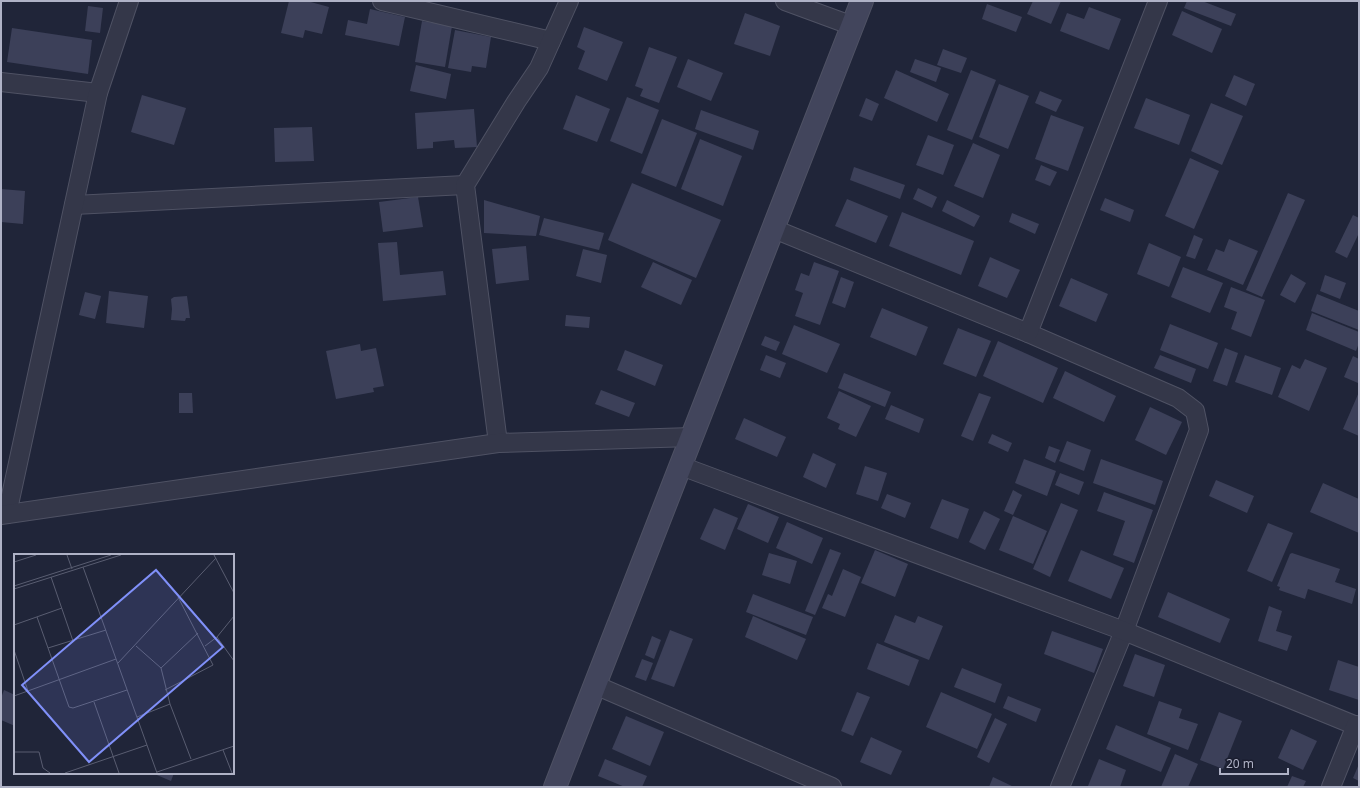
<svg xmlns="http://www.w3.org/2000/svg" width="1360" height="788" viewBox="0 0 1360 788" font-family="'Noto Sans',sans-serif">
<rect width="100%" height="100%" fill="#202539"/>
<g fill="#3c4059">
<polygon points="289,1 307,1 329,7 322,34 305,30 303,38 281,33"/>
<polygon points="1033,1 1061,1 1051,24 1027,14"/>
<polygon points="1187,1 1202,1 1236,14 1231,26 1184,8"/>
<polygon points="987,4 1022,17 1016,32 982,19"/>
<polygon points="88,6 103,8 100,33 85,31"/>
<polygon points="1089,7 1121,19 1109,50 1060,31 1067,13 1084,19"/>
<polygon points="370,9 405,17 399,46 345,35 348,20 367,24"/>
<polygon points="1182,11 1222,29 1212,53 1172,35"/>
<polygon points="745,13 780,26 770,56 734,44"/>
<polygon points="422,21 452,26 445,67 415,62"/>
<polygon points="584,27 623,42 607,81 578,69 585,51 577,47"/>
<polygon points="12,28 92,40 88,74 7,62"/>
<polygon points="455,30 491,37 486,68 472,66 471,72 448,68"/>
<polygon points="649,47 677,57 659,103 640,96 643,89 635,86"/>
<polygon points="943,49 967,58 961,73 937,65"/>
<polygon points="688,59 723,73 711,101 677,87"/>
<polygon points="915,59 941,68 936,82 910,72"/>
<polygon points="416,65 451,74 446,99 410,91"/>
<polygon points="896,70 949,94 937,122 884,98"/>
<polygon points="971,70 996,80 972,140 947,130"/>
<polygon points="1234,75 1255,84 1246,106 1225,96"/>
<polygon points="999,84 1029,96 1008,149 979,137"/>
<polygon points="1040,91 1062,100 1056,112 1035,103"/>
<polygon points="142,95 186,108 174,145 131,132"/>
<polygon points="576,95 610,109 597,142 563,129"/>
<polygon points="627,97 659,110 642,154 610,141"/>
<polygon points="866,98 879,104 872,121 859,116"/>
<polygon points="1146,98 1190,115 1179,145 1134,128"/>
<polygon points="1211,103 1243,116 1222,165 1191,151"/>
<polygon points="474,109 477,147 455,148 454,140 433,142 433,148 417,149 415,113"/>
<polygon points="701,110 759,131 753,150 695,129"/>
<polygon points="1051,115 1084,127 1068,171 1035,159"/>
<polygon points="662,119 697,133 676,187 641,173"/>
<polygon points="312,127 314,161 275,162 274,128"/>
<polygon points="928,135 954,145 943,175 916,165"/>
<polygon points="700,139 742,156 723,206 681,189"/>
<polygon points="973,143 1000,155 983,198 954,186"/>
<polygon points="1190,158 1219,171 1194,229 1165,216"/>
<polygon points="1041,165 1057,172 1050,186 1035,180"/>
<polygon points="854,167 905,185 900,199 850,180"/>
<polygon points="632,183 721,220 696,278 608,240"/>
<polygon points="918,188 937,197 932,208 913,199"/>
<polygon points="1,189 25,191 23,224 1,222"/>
<polygon points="1288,193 1305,200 1262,297 1246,290"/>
<polygon points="418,197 423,227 383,232 379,202"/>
<polygon points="1105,198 1134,210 1130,222 1100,210"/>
<polygon points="847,199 888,216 876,243 835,226"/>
<polygon points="484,200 540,216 536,236 484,233"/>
<polygon points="947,200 980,216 974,227 942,211"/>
<polygon points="902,212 974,241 961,275 889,246"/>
<polygon points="1012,213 1039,224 1035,234 1009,222"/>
<polygon points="1353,215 1359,218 1359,233 1347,258 1335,252"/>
<polygon points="544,218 604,233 599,250 539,235"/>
<polygon points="1194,235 1203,239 1195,259 1186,256"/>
<polygon points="1229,239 1258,251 1243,285 1207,270 1216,249 1224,252"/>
<polygon points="397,242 400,275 443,271 446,295 383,301 378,243"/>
<polygon points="1149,243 1181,257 1169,287 1137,274"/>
<polygon points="526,246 529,280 496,284 492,249"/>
<polygon points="583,249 607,255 601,283 576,276"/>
<polygon points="990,257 1020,270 1007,298 978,286"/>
<polygon points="653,262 692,280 681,305 641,287"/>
<polygon points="814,262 839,271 820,325 795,316 803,293 795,290 801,273 809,276"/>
<polygon points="1183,267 1223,283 1210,313 1171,297"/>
<polygon points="1291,274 1306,283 1295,303 1280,295"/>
<polygon points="1325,275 1346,283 1340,299 1320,291"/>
<polygon points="841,277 854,282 845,308 832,303"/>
<polygon points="1071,278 1108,294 1096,322 1059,306"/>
<polygon points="1231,287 1265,300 1251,337 1231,329 1237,312 1224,307"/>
<polygon points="109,291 148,296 144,328 106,323"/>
<polygon points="85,292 101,296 95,319 79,315"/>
<polygon points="1317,294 1359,311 1359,330 1311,311"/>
<polygon points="187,296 190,318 186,318 185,321 171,320 172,309 171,299 174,297"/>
<polygon points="882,308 928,327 916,356 870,337"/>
<polygon points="1312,313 1359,332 1359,343 1356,351 1306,330"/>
<polygon points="566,315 590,317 589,328 565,326"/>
<polygon points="1170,324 1218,343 1208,369 1160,350"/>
<polygon points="794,325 840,344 827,373 782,354"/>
<polygon points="958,328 991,341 976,377 943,364"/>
<polygon points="765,336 780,342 776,351 761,345"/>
<polygon points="998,341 1058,368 1043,403 983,376"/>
<polygon points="360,344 361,351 376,348 384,386 373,388 374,392 336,399 326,351"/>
<polygon points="1225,348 1238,353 1227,386 1213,381"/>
<polygon points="625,350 663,365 655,386 617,370"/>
<polygon points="766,355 786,363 780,378 760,370"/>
<polygon points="1160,355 1196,369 1191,383 1154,368"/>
<polygon points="1245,355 1281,368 1272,395 1235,382"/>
<polygon points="1353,356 1359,359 1359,379 1358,383 1344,377"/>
<polygon points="1305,359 1327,368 1309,411 1278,397 1292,365 1300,369"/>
<polygon points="1065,371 1116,396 1104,422 1053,398"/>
<polygon points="844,373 891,392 885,407 838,388"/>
<polygon points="601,390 635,403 629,417 595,404"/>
<polygon points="839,391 871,406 856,437 838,429 840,424 827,418"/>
<polygon points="1359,392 1359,436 1343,429"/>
<polygon points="179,393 192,393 193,413 179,413"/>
<polygon points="979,393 991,397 973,441 961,436"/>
<polygon points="891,405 924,419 919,433 885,419"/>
<polygon points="1150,407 1182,422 1166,455 1135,440"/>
<polygon points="744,418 786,437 777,457 735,439"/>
<polygon points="992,434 1012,443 1008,452 988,443"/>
<polygon points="1067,441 1091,450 1084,471 1059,461"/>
<polygon points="1049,446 1060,450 1055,463 1045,458"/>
<polygon points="813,453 836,464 826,488 803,477"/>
<polygon points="1024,459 1056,471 1047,496 1015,483"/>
<polygon points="1101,459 1163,481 1155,505 1093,483"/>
<polygon points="865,466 887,473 878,501 856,494"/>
<polygon points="1060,473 1084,482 1079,495 1055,485"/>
<polygon points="1216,480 1254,496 1247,513 1209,496"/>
<polygon points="1323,483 1359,499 1359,533 1310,512"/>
<polygon points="1013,490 1022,495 1013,515 1004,511"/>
<polygon points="1104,492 1153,510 1134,563 1113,555 1125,521 1097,511"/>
<polygon points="887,494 911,503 905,518 881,508"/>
<polygon points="942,499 969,509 958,539 930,528"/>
<polygon points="1061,503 1078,510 1050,577 1033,569"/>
<polygon points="748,504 779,517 768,543 737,529"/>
<polygon points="714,508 738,518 725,550 700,539"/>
<polygon points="984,511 1000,519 985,550 969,542"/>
<polygon points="1013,516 1047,531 1033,564 999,550"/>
<polygon points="787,522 823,538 812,564 776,548"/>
<polygon points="1268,523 1293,533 1272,582 1247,571"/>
<polygon points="830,549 841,553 815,615 805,611"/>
<polygon points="875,550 908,564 895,597 861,583"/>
<polygon points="1081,550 1124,568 1111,599 1068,581"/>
<polygon points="769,553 797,561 790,584 762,575"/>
<polygon points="1292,553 1340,569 1335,582 1356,589 1352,604 1308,589 1305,599 1279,590 1280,587 1277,586 1290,554"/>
<polygon points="843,569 861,577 845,617 822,608 828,594 832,596"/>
<polygon points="1168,592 1230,619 1220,643 1158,617"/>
<polygon points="753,594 813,617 806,635 746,612"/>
<polygon points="1269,606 1282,611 1276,631 1292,636 1287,651 1258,641"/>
<polygon points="895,615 915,623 918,616 943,626 929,660 884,642"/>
<polygon points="753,616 806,639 797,660 745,637"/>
<polygon points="670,630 693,639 674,687 651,679"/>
<polygon points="1052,631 1103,649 1094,673 1044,654"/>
<polygon points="652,636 661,640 654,659 645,655"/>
<polygon points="877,643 919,660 909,686 867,669"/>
<polygon points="1135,654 1165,665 1154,697 1123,686"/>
<polygon points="642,659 653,663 646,681 635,677"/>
<polygon points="1338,660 1359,667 1359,700 1329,690"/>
<polygon points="962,668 1002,684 995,703 954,687"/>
<polygon points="4,690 15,695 15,726 1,720 1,698"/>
<polygon points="857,692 870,697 853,736 841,731"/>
<polygon points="941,692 992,714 977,749 926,727"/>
<polygon points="1008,696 1041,709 1036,722 1003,708"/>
<polygon points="1159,701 1182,709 1179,718 1198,724 1188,750 1147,734"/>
<polygon points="1219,712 1242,721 1223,769 1200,760"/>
<polygon points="626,716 664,732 650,766 612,749"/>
<polygon points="995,718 1007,724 989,763 977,757"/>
<polygon points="1116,725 1171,748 1161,772 1106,749"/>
<polygon points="1291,729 1317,741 1303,770 1278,758"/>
<polygon points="871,737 902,751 891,775 860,762"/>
<polygon points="1175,754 1198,764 1188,787 1161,787"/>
<polygon points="605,759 647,776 642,787 625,787 598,776"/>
<polygon points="1099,759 1126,770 1120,787 1088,786"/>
<polygon points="1359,764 1359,781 1353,778"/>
<polygon points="152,773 174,773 171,781"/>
<polygon points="1292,776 1306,781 1303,787 1287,787"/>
<polygon points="993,777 1014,787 989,787"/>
</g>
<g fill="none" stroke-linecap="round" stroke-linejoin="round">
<defs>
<g id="street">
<polyline points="382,1 551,41"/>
<polyline points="785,1 853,26"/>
<polyline points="1,82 98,93"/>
<polyline points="74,205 465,185"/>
<polyline points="774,229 1028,333 1178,398 1195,411 1199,430 1124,631 1060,787"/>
<polyline points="1028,333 1158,1"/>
<polyline points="498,443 465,185 516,102 539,68 569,1"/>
<polyline points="681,466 1124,631 1359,727"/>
<polyline points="7,514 98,93 129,1"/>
<polyline points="1,515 498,443 692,437"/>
<polyline points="595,685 832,787"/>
<polyline points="1331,787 1356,725"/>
</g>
<polyline id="secondary" points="555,787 862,1"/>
</defs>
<use href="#street" stroke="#4f5264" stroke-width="20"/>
<use href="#secondary" stroke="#4f5264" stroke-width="24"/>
<use href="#street" stroke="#343749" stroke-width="18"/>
<use href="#secondary" stroke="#42455c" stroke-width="22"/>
</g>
<g transform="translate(14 554)">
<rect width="220" height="220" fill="#202539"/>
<path fill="none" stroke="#595d71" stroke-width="1" d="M53 1 58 15M200 1 220 39M0 8 22 1M69 13 143 219M37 23 59 87M0 32 97 1M0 35 107 1M220 62 203 83 220 107M23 63 55 153 59 154 113 136M0 71 48 54M122 92 147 114 156 150 177 205M191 92 203 83M34 94 92 76M0 96 14 137M104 109 202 4M147 114 184 79M151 136 199 111 164 43M0 142 102 105M80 148 105 219M123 163 156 150M209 196 218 219M0 198H25L29 214 36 219M143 218 220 192M51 219 133 191"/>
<path fill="#8090f9" fill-opacity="0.15" stroke="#8090f9" stroke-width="2" d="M142 16 209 93 75 208 8 131Z"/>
<rect width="220" height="220" fill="none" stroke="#afb2c6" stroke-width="2"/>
</g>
<rect width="1360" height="788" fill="none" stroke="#afb2c6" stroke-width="4"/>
<path d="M1220 768v6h68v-6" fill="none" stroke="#afb2c6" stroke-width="2"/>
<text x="1226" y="768" font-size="12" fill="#afb2c6" stroke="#1a1d2e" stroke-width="3" paint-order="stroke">20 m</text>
</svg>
